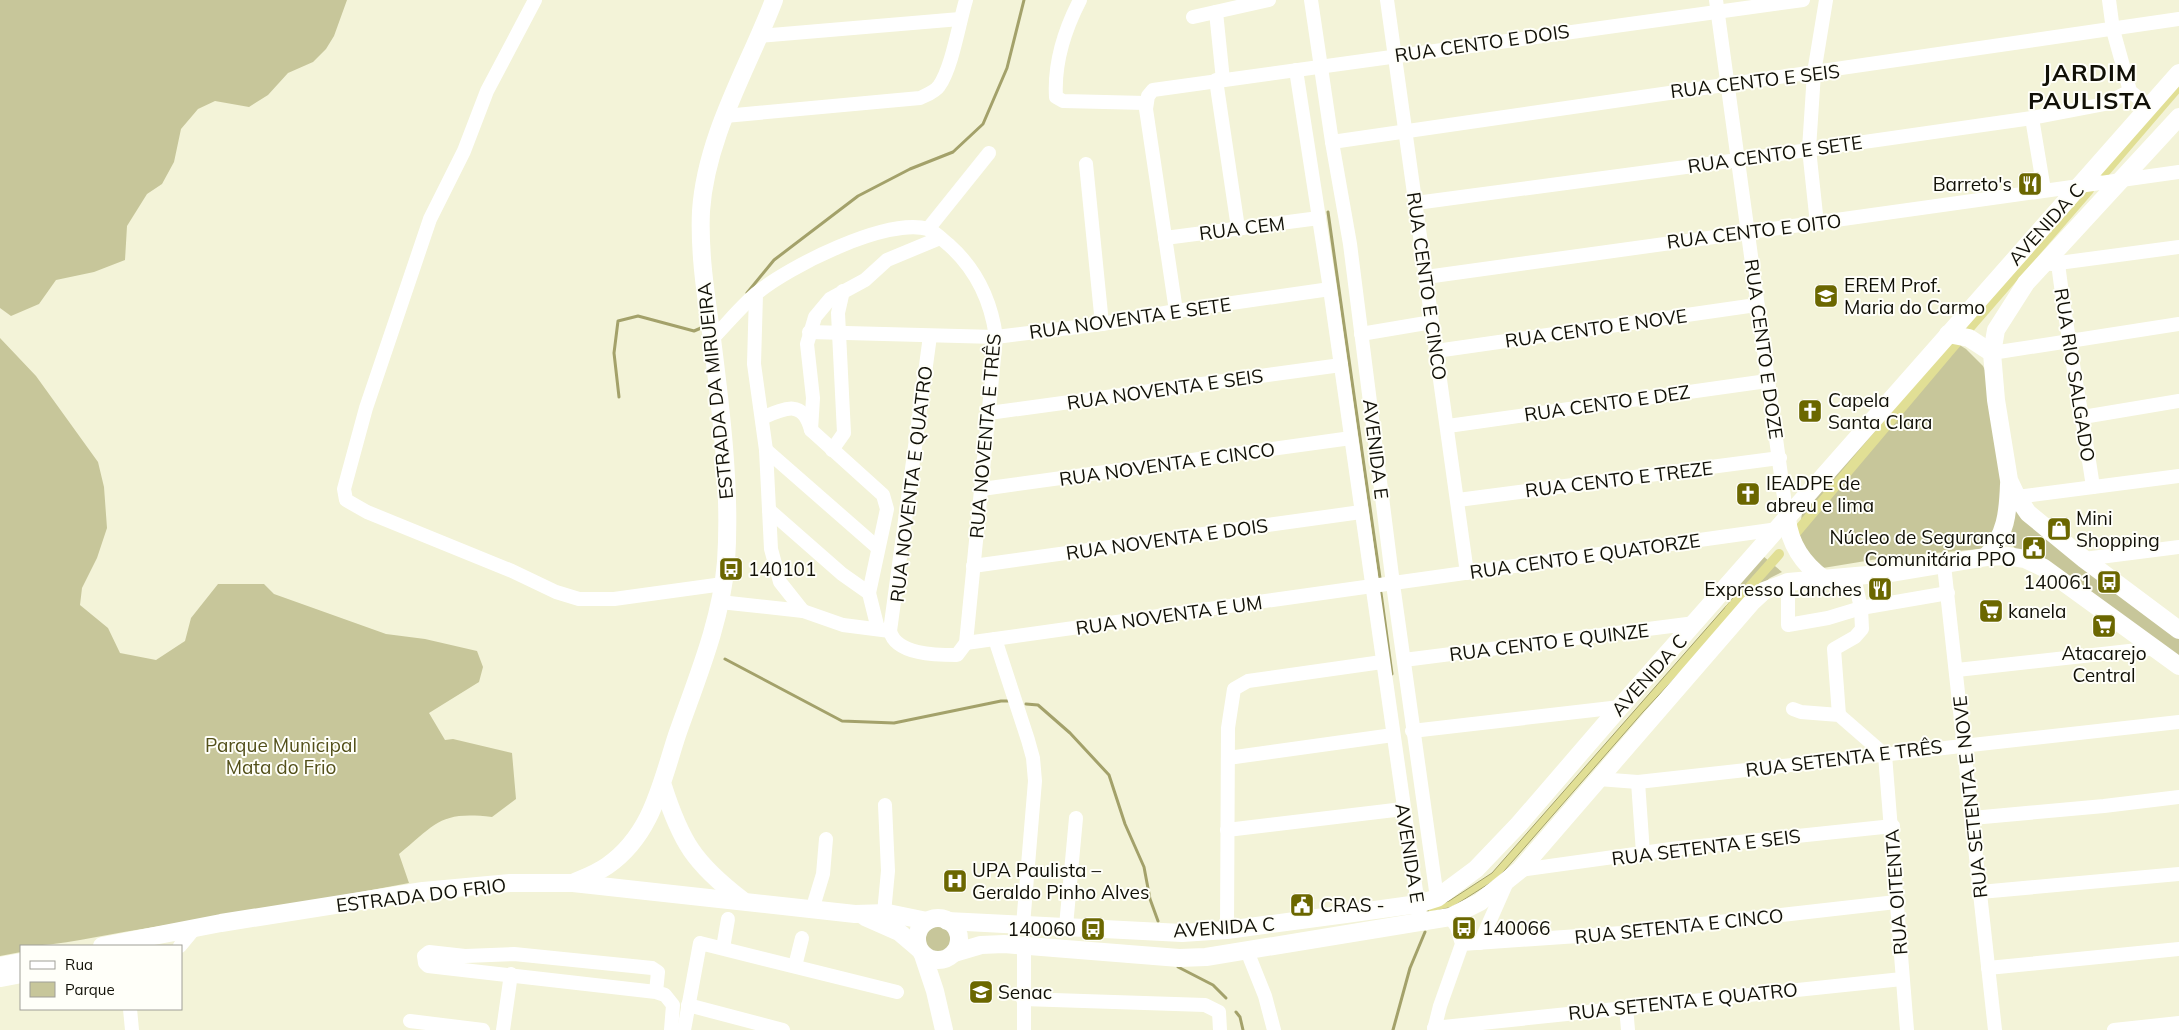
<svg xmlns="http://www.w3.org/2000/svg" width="2179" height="1030" viewBox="0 0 2179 1030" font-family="Mulish,sans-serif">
<rect width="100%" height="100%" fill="#f3f3d8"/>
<g fill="#c7c69a">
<polygon points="0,0 347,0 334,36 326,49 313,62 288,73 268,95 249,107 215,101 198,109 181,129 174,162 162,184 147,194 127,226 125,260 94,272 56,280 39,304 11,316 0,308"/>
<path d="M0 338 36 376 98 462 104 487 107 528 97 558 82 588 80 605 108 628 120 653 156 660 185 641 191 618 218 584H264L274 594 386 634 425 639 477 651 483 667 479 682 429 713 445 740 453 739 512 753 516 799 492 817C440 811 437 823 399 854L409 883C320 900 231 915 142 929 101 935 62 946 21 946V952L0 956Z"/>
<polygon points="1950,339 1966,349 1983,366 1992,385 2017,504 2179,634 2179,661 2018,552 2010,542 2009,533 1992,545 1980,549 1890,557 1823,568 1811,563 1799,534 1802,513"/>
<polygon points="1763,556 1782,572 1770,578 1744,599 1733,589"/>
<circle cx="939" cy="940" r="16"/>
</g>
<polygon fill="#e1df95" stroke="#a3a16a" points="1735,596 1744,604 1643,712 1498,878 1452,907 1428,913 1428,908 1449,901 1492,873"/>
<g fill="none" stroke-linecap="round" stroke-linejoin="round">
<g stroke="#a3a16a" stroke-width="3">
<polyline points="1328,212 1380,578"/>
<polyline points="747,293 774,260 858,196 910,169 953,152 983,124 1007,68 1024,0"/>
<polyline points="619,397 614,353 618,321 638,316 694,331 701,328"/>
<polyline points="1381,593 1392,674"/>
<polyline points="725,659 842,721 894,723 1001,701 1008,701"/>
<polyline points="1026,704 1038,705 1070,733 1109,775 1125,824 1144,867 1150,899 1158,921"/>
<polyline points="1178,967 1213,985 1226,998"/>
<polyline points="1236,1012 1240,1017 1243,1030"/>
<polyline points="1393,1030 1410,968 1425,932"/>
</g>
<g stroke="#e1df95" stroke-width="10">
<polyline points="2105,172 2178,87"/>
<polyline points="1789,541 1952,348 2089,190"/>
<polyline points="1730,609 1779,554"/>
</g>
<g stroke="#fff" stroke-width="14">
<polyline points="535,0 487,91 464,151 430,219 366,408 344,489 346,500 367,512 512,571 556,592 579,599 614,599 723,584"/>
<path d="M1080 0C1065 29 1054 64 1056 97L1063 101 1146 103"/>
<polyline points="1311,0 1332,142 1350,244 1393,584 1437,898"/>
<polyline points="1387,0 1467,573"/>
<polyline points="1716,0 1787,519"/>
<polyline points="2109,0 2113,30 2130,91 2149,107"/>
<polyline points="1216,12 1223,80"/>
<polyline points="1193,17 1269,0"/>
<polyline points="759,36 960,19"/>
<polyline points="1296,70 1330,289 1419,912"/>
<polyline points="1216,80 1238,228"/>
<path d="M725 116 920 98C926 95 935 92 939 86 952 68 959 23 966 0"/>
<polyline points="2032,118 2044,190"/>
<polyline points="1332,142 2179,19"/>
<polyline points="1086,164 1102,324"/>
<polyline points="1416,203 1738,160 2032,118 2105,104 2130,91"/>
<polyline points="1817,224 1809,149 1814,73 1826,0"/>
<polyline points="928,229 989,153"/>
<polyline points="1165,238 1319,218"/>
<path d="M2058 263C2067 338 2082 412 2093 487"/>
<polyline points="2051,264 2179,247"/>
<path d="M1426 277C1677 241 1928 209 2179 172"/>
<polyline points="756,294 754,364 766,450 771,549 780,582 803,611"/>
<polyline points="1176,311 1146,109 1148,96 1153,90 1803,0"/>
<polyline points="809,332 996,337 1102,324 1176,311 1330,289"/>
<polyline points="1361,334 1432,322"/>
<path d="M712 339C727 324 741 306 757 293 788 267 887 217 928 229 935 232 943 240 949 245 977 270 991 300 996 337L966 643 957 655C937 655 896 655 890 631L930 336"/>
<polyline points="1436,351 1756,305"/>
<polyline points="1992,353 2179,324"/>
<polyline points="989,413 1341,365"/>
<polyline points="2083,417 2179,401"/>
<path d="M762 418C785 408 803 399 811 430L883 495 887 509 869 593"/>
<polyline points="1448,426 1767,381"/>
<polyline points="811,430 813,398 807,344 815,317 830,299 865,280 887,260 940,238"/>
<polyline points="766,450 878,548"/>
<polyline points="832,450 844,433 838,313 843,291"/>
<polyline points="982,489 1351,438"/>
<polyline points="2017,497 2179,476"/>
<polyline points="1458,500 1780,458"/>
<polyline points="769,510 842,574 869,593 878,629"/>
<polyline points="2084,559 2179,547"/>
<polyline points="1944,565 1995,1030"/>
<polyline points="973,566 1361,512"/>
<polyline points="1788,582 1788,625 1828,618 1861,608 1948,593"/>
<polyline points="720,602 803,611 843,625 890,631"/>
<polyline points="995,639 1028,740 1033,758 1035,781 1023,925"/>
<polyline points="966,643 1778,529"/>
<polyline points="1404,660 1695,623"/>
<polyline points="1957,670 2156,648"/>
<polyline points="1793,709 1801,712 1839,715 1885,755 1907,1030"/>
<polyline points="1839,715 1834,649 1855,637 1862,629 1861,608 1854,577"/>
<polyline points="1412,731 1620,707"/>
<polyline points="1228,758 1393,735"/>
<polyline points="1598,779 1638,782 2179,722"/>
<polyline points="1638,782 1643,853"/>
<polyline points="1972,818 2104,806 2179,797"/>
<polyline points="1227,830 1403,809"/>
<polyline points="1520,870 1671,849 1893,826"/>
<polyline points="1980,892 2179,874"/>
<polyline points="812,910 823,874 826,839"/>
<polyline points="884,913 888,871 885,805"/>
<polyline points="1066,926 1076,818"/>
<polyline points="1227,930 1228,728 1234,689 1248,681 1382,662"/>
<polyline points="1480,943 1507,882"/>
<polyline points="1462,944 1622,933 1896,902"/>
<polyline points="180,946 194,929"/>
<polyline points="723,948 728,919"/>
<polyline points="1247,951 1265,996 1274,1030"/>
<polyline points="795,966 802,938"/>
<polyline points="1988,968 2179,949"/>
<polyline points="0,980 21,976"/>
<polyline points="656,992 658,972 652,968 514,954 465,956 429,952 424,956 425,963 428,966 656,992 665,995 673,1005 671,1030"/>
<polyline points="1023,999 1205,1005 1219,1012 1220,1030"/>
<polyline points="688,1005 783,1030"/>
<polyline points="1626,1007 1628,1030"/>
<polyline points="130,1009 132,1030"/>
<polyline points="410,1021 483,1030"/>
<polyline points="1434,1028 1902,979"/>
<polyline points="503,1030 511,974"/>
<polyline points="684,1030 700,943 897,992"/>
<polyline points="1024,1030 1024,945"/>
<polyline points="1434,1030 1440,1006 1462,944 1457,927 1450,917"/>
<polyline points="2114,1030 2179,1023"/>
</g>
<g stroke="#fff" stroke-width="18">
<polyline points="2179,117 2026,283 1996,330 1992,353 1996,400 2009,480 2017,497 2028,513 2084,559 2179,630"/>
<polyline points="1948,334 1969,338 1992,353"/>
<path d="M1787 519C1790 545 1803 564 1824 579"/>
<path d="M1986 557C2006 535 2008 513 2009 484"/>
<path d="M663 786C681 842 694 863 742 900"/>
<path d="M573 883C584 878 597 873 607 866 652 835 661 784 677 735 697 678 721 622 726 562 731 490 721 410 712 339 706 296 699 253 701 211 706 136 748 68 774 0"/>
<polyline points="865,917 899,932 919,949"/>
<circle cx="938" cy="939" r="21"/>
<polyline points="947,921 1182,933 1227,930 1346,914 1418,904 1437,898 1476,869 1519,824 1620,707 2179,73"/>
<polyline points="102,946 221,923 423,891 510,883 573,883 855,914 888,913 927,921"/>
<polyline points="954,953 981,945 1004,944 1179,958 1206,957 1450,917 1480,902 1520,870 1751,603 1764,591 1788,582 1890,573 1986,557 2007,556 2025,559 2044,568 2179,666"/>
<polyline points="923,955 935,991 944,1030"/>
<polyline points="0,966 21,962"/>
</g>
</g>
<defs>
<symbol id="restaurant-square" viewBox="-11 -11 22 22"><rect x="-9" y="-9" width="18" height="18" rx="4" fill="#6b6700" stroke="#fffff9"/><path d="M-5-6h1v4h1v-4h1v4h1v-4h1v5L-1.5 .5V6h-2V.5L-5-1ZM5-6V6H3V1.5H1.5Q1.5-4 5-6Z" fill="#fff"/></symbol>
<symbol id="school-square" viewBox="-11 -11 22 22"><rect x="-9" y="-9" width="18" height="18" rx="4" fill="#6b6700" stroke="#fffff9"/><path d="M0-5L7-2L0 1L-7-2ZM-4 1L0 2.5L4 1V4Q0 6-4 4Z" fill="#fff"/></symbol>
<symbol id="church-square" viewBox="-11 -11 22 22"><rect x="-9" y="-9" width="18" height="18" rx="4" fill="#6b6700" stroke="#fffff9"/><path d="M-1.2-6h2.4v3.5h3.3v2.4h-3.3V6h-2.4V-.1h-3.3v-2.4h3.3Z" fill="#fff"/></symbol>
<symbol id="shop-square" viewBox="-11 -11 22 22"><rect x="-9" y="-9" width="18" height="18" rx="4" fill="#6b6700" stroke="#fffff9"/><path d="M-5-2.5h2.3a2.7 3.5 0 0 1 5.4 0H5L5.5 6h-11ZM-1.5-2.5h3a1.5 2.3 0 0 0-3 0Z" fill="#fff"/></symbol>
<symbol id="civic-square" viewBox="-11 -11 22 22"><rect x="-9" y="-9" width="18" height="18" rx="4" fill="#6b6700" stroke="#fffff9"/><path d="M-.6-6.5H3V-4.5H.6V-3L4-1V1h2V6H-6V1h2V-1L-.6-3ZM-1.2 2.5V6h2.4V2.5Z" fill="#fff"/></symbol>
<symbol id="bus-square" viewBox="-11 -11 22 22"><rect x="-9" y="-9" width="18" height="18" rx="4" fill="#6b6700" stroke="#fffff9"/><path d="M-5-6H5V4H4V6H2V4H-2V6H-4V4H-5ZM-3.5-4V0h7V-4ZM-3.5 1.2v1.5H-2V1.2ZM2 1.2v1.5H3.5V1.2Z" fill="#fff"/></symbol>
<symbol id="supermarket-square" viewBox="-11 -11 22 22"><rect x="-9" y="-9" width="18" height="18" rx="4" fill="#6b6700" stroke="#fffff9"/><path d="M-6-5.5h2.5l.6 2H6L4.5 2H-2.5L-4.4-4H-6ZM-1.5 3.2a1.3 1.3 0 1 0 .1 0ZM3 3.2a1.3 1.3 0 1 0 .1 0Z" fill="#fff"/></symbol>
<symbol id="hospital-square" viewBox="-11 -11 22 22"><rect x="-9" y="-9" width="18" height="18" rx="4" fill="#6b6700" stroke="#fffff9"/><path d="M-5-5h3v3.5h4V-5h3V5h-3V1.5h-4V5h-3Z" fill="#fff"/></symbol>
</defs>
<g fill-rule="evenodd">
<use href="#restaurant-square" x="2016" y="170" width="28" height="28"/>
<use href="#school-square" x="1812" y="282" width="28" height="28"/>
<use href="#church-square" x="1796" y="397" width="28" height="28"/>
<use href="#church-square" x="1734" y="480" width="28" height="28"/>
<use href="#shop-square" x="2045" y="515" width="28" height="28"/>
<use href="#civic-square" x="2020" y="534" width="28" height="28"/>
<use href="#bus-square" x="717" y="555" width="28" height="28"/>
<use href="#bus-square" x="2095" y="568" width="28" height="28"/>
<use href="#restaurant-square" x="1866" y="575" width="28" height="28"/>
<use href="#supermarket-square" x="1977" y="597" width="28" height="28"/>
<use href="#supermarket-square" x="2090" y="612" width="28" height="28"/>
<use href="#hospital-square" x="941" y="867" width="28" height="28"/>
<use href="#civic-square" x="1288" y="891" width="28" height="28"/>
<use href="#bus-square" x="1450" y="914" width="28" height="28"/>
<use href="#bus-square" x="1079" y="915" width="28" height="28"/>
<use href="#school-square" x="967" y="978" width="28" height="28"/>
</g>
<g text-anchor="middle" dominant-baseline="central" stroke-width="4" stroke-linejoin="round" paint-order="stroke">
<g font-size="19" fill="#111007" stroke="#fffff9">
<text transform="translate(1482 43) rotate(-8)">RUA CENTO E DOIS</text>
<text transform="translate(1755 81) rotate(-7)">RUA CENTO E SEIS</text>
<text transform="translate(1775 154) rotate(-8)">RUA CENTO E SETE</text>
<text transform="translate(2046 224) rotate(-48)">AVENIDA C</text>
<text transform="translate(1242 228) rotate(-7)">RUA CEM</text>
<text transform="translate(1754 231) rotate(-7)">RUA CENTO E OITO</text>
<text transform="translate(1427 286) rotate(82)">RUA CENTO E CINCO</text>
<text transform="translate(1130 318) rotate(-8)">RUA NOVENTA E SETE</text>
<text transform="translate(1596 328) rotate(-8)">RUA CENTO E NOVE</text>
<text transform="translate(1764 349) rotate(82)">RUA CENTO E DOZE</text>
<text transform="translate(2075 375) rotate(81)">RUA RIO SALGADO</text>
<text transform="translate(1165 389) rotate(-8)">RUA NOVENTA E SEIS</text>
<text transform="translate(715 391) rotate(-96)">ESTRADA DA MIRUEIRA</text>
<text transform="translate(1607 403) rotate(-8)">RUA CENTO E DEZ</text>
<text transform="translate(985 436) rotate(-85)">RUA NOVENTA E TRÊS</text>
<text transform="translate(1376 449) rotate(83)">AVENIDA E</text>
<text transform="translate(1167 464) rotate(-8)">RUA NOVENTA E CINCO</text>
<text transform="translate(1619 479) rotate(-7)">RUA CENTO E TREZE</text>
<text transform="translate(911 484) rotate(-83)">RUA NOVENTA E QUATRO</text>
<text transform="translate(1167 539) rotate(-8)">RUA NOVENTA E DOIS</text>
<text transform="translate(1585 556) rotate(-8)">RUA CENTO E QUATORZE</text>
<text transform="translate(1169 615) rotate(-8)">RUA NOVENTA E UM</text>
<text transform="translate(1549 642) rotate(-7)">RUA CENTO E QUINZE</text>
<text transform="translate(1649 675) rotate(-48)">AVENIDA C</text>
<text transform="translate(1844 758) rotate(-7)">RUA SETENTA E TRÊS</text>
<text transform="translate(1970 797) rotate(-96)">RUA SETENTA E NOVE</text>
<text transform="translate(1706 847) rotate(-7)">RUA SETENTA E SEIS</text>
<text transform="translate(1410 853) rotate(81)">AVENIDA E</text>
<text transform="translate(1896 892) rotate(-94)">RUA OITENTA</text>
<text transform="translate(421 895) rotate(-7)">ESTRADA DO FRIO</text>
<text transform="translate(1679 926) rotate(-6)">RUA SETENTA E CINCO</text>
<text transform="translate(1224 927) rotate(-4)">AVENIDA C</text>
<text transform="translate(1683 1001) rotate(-6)">RUA SETENTA E QUATRO</text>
</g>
<g font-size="19" fill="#111007" stroke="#fffff9" text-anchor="start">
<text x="2012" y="184" text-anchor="end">Barreto's</text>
<text x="1844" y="285">EREM Prof.<tspan x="1844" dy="22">Maria do Carmo</tspan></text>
<text x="1828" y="400">Capela<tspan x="1828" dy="22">Santa Clara</tspan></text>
<text x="1766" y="483">IEADPE de<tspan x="1766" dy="22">abreu e lima</tspan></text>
<text x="2076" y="518">Mini<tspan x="2076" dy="22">Shopping</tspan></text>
<text x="2016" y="537" text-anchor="end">Núcleo de Segurança<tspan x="2016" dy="22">Comunitária PPO</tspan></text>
<text x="748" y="569">140101</text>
<text x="2092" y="582" text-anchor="end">140061</text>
<text x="1862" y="589" text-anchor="end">Expresso Lanches</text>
<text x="2008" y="611">kanela</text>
<text x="2104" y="653" text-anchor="middle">Atacarejo<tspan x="2104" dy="22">Central</tspan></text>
<text x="972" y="870">UPA Paulista –<tspan x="972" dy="22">Geraldo Pinho Alves</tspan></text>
<text x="1320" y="905">CRAS -</text>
<text x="1482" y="928">140066</text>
<text x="1076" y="929" text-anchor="end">140060</text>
<text x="998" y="992">Senac</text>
</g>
<g font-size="19" fill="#53501a" stroke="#fffff9">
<text x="281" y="745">Parque Municipal<tspan x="281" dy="22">Mata do Frio</tspan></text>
</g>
<g font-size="24" font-weight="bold" letter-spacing="1" fill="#111007" stroke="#fffff9">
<text x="2090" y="72">JARDIM<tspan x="2090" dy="28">PAULISTA</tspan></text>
</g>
</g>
<rect x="20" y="945" width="162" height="65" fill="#fffff9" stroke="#a09f98"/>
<rect x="30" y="961" width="25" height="8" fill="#ffffff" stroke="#a09f98"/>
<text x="65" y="970" font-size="15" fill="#111007">Rua</text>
<rect x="30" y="982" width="25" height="15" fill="#c7c69a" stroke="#a09f98"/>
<text x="65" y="995" font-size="15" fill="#111007">Parque</text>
</svg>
